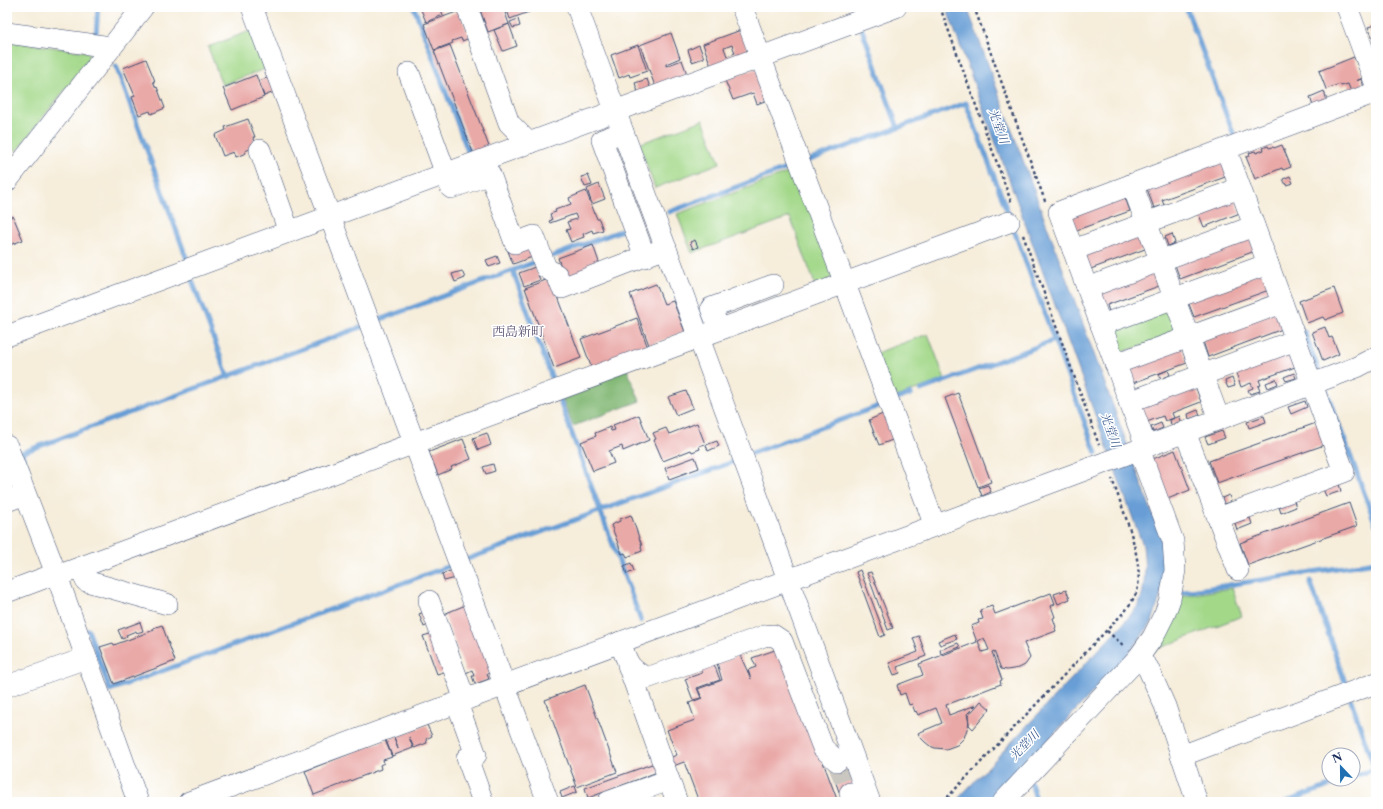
<svg xmlns="http://www.w3.org/2000/svg" width="1383" height="809" viewBox="0 0 1383 809" font-family="'Libre Caslon Text','Noto Serif JP',serif">
<rect width="100%" height="100%" fill="#fff"/>
<filter id="ink" filterUnits="userSpaceOnUse"><feTurbulence type="fractalNoise" baseFrequency=".025" numOctaves="2"/><feDisplacementMap in="SourceGraphic" scale="8" xChannelSelector="R" yChannelSelector="G"/><feConvolveMatrix kernelMatrix="1 2 1 2 8 2 1 2 1" color-interpolation-filters="sRGB"/></filter>
<filter id="wash" filterUnits="userSpaceOnUse"><feTurbulence type="fractalNoise" baseFrequency=".012" numOctaves="4" result="noise"/><feDisplacementMap in="SourceGraphic" scale="16" xChannelSelector="R" yChannelSelector="G"/><feGaussianBlur stdDeviation="0.9" result="paint"/><feColorMatrix in="noise" values="0 0 0 0 0 0 0 0 0 0 0 0 0 0 0 0 0 1.4 0 .05"/><feComposite in="paint" operator="in"/></filter>
<g filter="url(#wash)">
<rect width="100%" height="100%" fill="#f6edda"/>
<g fill="#a3d889" stroke="#5f8474">
<polygon points="255,29 270,67 222,85 208,47"/>
<polygon points="8,41 88,52 90,58 17,150 7,149"/>
<polygon points="703,120 720,163 655,188 639,144"/>
<polygon points="798,169 838,274 816,287 790,217 692,253 677,214"/>
<polygon points="1167,306 1176,330 1174,337 1117,353 1108,328"/>
<polygon points="928,334 945,379 893,398 876,353"/>
<polygon points="1232,588 1242,616 1155,650 1175,597"/>
</g>
<polygon fill="#82b875" stroke="#4e746a" points="627,369 640,401 573,426 561,395"/>
<path fill="#689ed5" stroke="#42669a" d="M946 7H967L1164 545 1167 575 1152 622 1129 653 991 802H955L1123 624C1127 618 1133 613 1137 607 1147 590 1145 564 1143 546Z"/>
<g fill="none" stroke-linecap="round" stroke-linejoin="round">
<g stroke="#689ed5" stroke-width="5">
<polyline points="414,7 470,157"/>
<polyline points="853,7 857,16"/>
<polyline points="1186,7 1235,138"/>
<polyline points="861,27 898,128"/>
<polyline points="96,35 98,7"/>
<polyline points="116,66 188,262"/>
<polyline points="807,161 966,103 1009,216"/>
<polyline points="669,212 796,165"/>
<polyline points="1012,225 1096,453"/>
<polyline points="553,256 628,228"/>
<polyline points="513,271 554,384"/>
<polyline points="190,275 228,377"/>
<polyline points="376,321 538,261"/>
<polyline points="1304,332 1318,369"/>
<polyline points="921,390 1055,340"/>
<polyline points="1326,390 1376,525"/>
<polyline points="558,396 641,621"/>
<polyline points="894,400 911,394"/>
<polyline points="752,453 884,404"/>
<polyline points="26,465 21,453 364,326"/>
<polyline points="465,560 733,462"/>
<polyline points="1310,581 1347,688"/>
<polyline points="1178,593 1376,562"/>
<polyline points="88,630 110,690 452,565"/>
<polyline points="1351,700 1376,773"/>
<polyline points="1353,777 1376,768"/>
<polyline points="1031,783 1037,802"/>
<polyline points="1286,802 1348,779"/>
</g>
</g>
<g id="blocks">
<g fill="#e9a9a7" fill-rule="evenodd">
<polygon points="420,7 440,7 443,15 426,22"/>
<polygon points="479,7 503,7 509,24 488,32"/>
<polygon points="506,7 542,7 510,19"/>
<polygon points="459,11 470,38 462,41 461,38 452,41 453,43 434,50 424,24"/>
<polygon points="518,19 520,26 513,28 510,22"/>
<polygon points="509,24 517,46 503,51 494,30"/>
<polygon points="1376,25 1376,42 1375,43 1368,27"/>
<path d="M741 30 750 55 712 69 703 44ZM732 45 735 53 727 56 724 48Z"/>
<polygon points="671,33 680,58 666,64 666,66 682,60 687,74 656,89 640,45"/>
<polygon points="450,45 490,149 474,155 434,51"/>
<polygon points="638,45 647,71 630,77 629,74 619,78 611,55"/>
<polygon points="699,45 704,58 692,62 688,50"/>
<polygon points="1354,57 1363,78 1356,81 1361,79 1365,89 1352,94 1348,84 1341,86 1340,84 1326,89 1319,71"/>
<polygon points="146,59 155,81 153,81 156,88 157,87 165,108 151,114 150,111 139,115 132,97 135,96 123,68"/>
<polygon points="756,69 770,99 757,104 753,93 733,100 724,78"/>
<polygon points="256,75 264,97 232,110 223,88"/>
<polygon points="272,76 277,91 264,96 259,81"/>
<polygon points="647,79 651,90 639,95 635,83"/>
<polygon points="1324,91 1328,104 1314,109 1310,97"/>
<polygon points="248,119 255,137 253,137 256,144 255,147 245,151 246,153 236,157 234,152 223,156 215,135 226,130 225,127"/>
<polygon points="1282,145 1291,167 1283,170 1282,168 1255,179 1246,157 1250,156 1249,153 1255,151 1256,153 1264,150 1263,148 1268,146 1269,148 1273,147 1274,148"/>
<polygon points="1222,158 1228,176 1162,200 1164,205 1154,208 1146,186"/>
<polygon points="588,175 592,185 585,187 581,177"/>
<polygon points="1290,176 1293,183 1286,185 1283,179"/>
<polygon points="599,184 605,199 592,204 587,189"/>
<polygon points="586,191 597,219 599,219 603,230 593,233 592,230 583,234 584,237 571,242 566,230 570,229 567,222 577,219 575,214 550,223 549,221 552,220 550,214 556,212 555,210 571,204 569,198"/>
<polygon points="1124,195 1130,211 1074,231 1068,215"/>
<polygon points="1234,196 1240,213 1204,227 1197,210"/>
<polygon points="13,216 23,240 7,246 7,219"/>
<polygon points="1139,232 1145,249 1088,270 1082,253"/>
<polygon points="1172,234 1175,243 1168,246 1165,237"/>
<polygon points="1249,234 1255,251 1180,279 1174,262"/>
<polygon points="695,240 698,247 693,249 690,242"/>
<polygon points="530,243 535,256 513,264 508,251"/>
<polygon points="593,245 600,265 565,278 558,258"/>
<polygon points="497,256 500,263 489,267 486,260"/>
<polygon points="535,267 540,280 524,286 519,273"/>
<polygon points="1153,270 1159,286 1107,305 1109,312 1104,313 1096,291"/>
<polygon points="462,271 465,278 455,282 452,274"/>
<polygon points="1263,271 1269,290 1194,317 1187,299"/>
<polygon points="551,278 581,358 554,368 525,288"/>
<polygon points="656,284 664,304 673,301 685,332 649,345 630,294"/>
<polygon points="1334,288 1343,313 1325,320 1323,317 1307,323 1299,301"/>
<polygon points="1278,310 1285,328 1208,357 1202,338"/>
<polygon points="637,318 648,348 592,369 581,339"/>
<polygon points="1325,327 1329,338 1332,337 1339,354 1323,361 1312,332"/>
<polygon points="1181,346 1187,363 1130,384 1124,367"/>
<polygon points="1292,349 1298,366 1259,380 1261,385 1258,386 1260,391 1250,394 1248,390 1253,388 1251,383 1241,387 1235,370"/>
<polygon points="1168,370 1170,375 1161,379 1159,374"/>
<polygon points="1294,373 1296,378 1286,381 1284,377"/>
<polygon points="1232,378 1235,386 1228,388 1225,381"/>
<polygon points="1276,379 1278,384 1268,388 1266,383"/>
<polygon points="1195,385 1201,402 1172,413 1174,418 1165,421 1163,416 1144,423 1138,406"/>
<polygon points="686,391 693,408 676,415 668,397"/>
<polygon points="958,393 991,482 978,487 945,398"/>
<polygon points="1305,401 1307,407 1291,414 1288,407"/>
<polygon points="1198,410 1200,415 1189,419 1188,414"/>
<polygon points="885,413 895,439 879,445 869,420"/>
<polygon points="639,415 649,440 623,451 622,446 609,451 614,463 593,471 581,442 596,436 595,433 610,427 611,431 615,430 613,425"/>
<polygon points="1180,416 1181,421 1171,425 1170,420"/>
<polygon points="1264,416 1266,422 1249,428 1247,422"/>
<polygon points="1319,422 1327,444 1217,483 1209,461"/>
<polygon points="697,423 705,444 699,446 700,449 692,452 691,450 663,461 654,440 656,439 653,433 666,428 669,434"/>
<polygon points="1161,423 1163,428 1153,432 1151,427"/>
<polygon points="1222,431 1225,438 1208,444 1205,437"/>
<polygon points="487,433 491,445 478,450 473,438"/>
<polygon points="463,439 471,459 451,467 452,469 438,475 429,452"/>
<polygon points="717,441 719,446 708,451 706,445"/>
<polygon points="1175,450 1190,490 1165,500 1150,460"/>
<polygon points="695,457 699,468 669,479 665,468"/>
<polygon points="493,464 495,471 486,474 483,467"/>
<polygon points="1339,484 1341,491 1326,496 1323,489"/>
<polygon points="988,485 991,492 982,496 979,488"/>
<polygon points="1229,495 1231,501 1224,504 1222,498"/>
<polygon points="1294,501 1296,507 1281,513 1279,507"/>
<polygon points="1349,503 1357,526 1248,565 1240,543"/>
<polygon points="631,515 642,546 641,546 642,551 627,557 625,553 622,554 611,525 620,521 620,519"/>
<polygon points="1250,518 1252,524 1237,530 1235,523"/>
<polygon points="631,563 634,571 627,574 624,566"/>
<polygon points="453,570 456,578 444,581 442,574"/>
<polygon points="860,570 885,635 880,637 856,572"/>
<polygon points="871,572 893,628 888,630 867,573"/>
<polygon points="1066,590 1070,599 1058,604 1054,594"/>
<path d="M1051 593 1055 604 1051 606 1055 617 1053 618 1056 627 1055 628 1056 631 1024 643 1030 658 1025 665 1019 668 1007 670 1001 669 994 651 992 652 1002 680 1000 681 1001 684 946 705 949 715 976 705 967 714 969 723 964 738 957 745 946 749 935 748 930 746 925 742 920 737 918 733 942 723 936 708 918 715 916 711 915 712 912 704 909 705 905 693 900 695 897 685 923 675 919 664 977 642 971 626 979 623 978 620 983 619 980 610 992 606 995 614ZM984 638 989 650 982 652 978 641Z"/>
<polygon points="468,604 493,672 487,674 489,679 475,684 472,676 474,676 472,670 466,673 444,614"/>
<polygon points="424,612 428,625 424,627 419,614"/>
<polygon points="140,622 143,631 137,633 136,631 126,635 127,637 122,639 118,630"/>
<polygon points="162,625 175,661 114,684 100,647 113,643 114,645 154,630 153,628"/>
<polygon points="433,633 447,671 437,674 423,636"/>
<polygon points="955,634 957,639 940,645 938,641"/>
<polygon points="919,636 926,656 897,667 900,673 894,675 889,663 918,652 913,638"/>
<polygon points="958,643 960,647 941,654 940,650"/>
<polygon points="775,650 787,666 838,802 699,802 684,762 588,798 585,788 677,755 667,730 695,720 689,703 702,698 698,689 722,680 717,663 740,655 751,679 748,670 756,667 752,658"/>
<polygon points="714,664 720,680 697,688 701,698 693,700 685,679 702,673 700,669"/>
<polygon points="585,685 617,772 577,787 545,700"/>
<polygon points="981,701 990,709 973,729 969,725 968,716"/>
<polygon points="427,725 432,736 426,739 427,743 414,748 409,737 413,748 392,756 386,740 394,737 398,749 394,737"/>
<polygon points="385,740 392,757 383,760 384,763 380,765 381,769 314,795 305,771"/>
<polygon points="844,759 856,791 841,797 829,764"/>
<polygon points="575,786 577,792 562,798 560,792"/>
</g>
</g>
</g>
<g filter="url(#ink)">
<use href="#blocks" fill-opacity="0" stroke="#3c4c71" stroke-width="1"/>
<g fill="none" stroke-linecap="round" stroke-linejoin="round">
<polyline stroke="#cac7c1" stroke-width="21" stroke-dasharray="21 10" stroke-linecap="butt" points="837,761 850,793"/>
<defs>
<g id="minor">
<polyline points="252,7 548,802"/>
<polyline points="467,7 509,123 529,143"/>
<polyline points="577,7 870,802"/>
<polyline points="742,7 935,526"/>
<polyline points="1347,7 1376,85"/>
<polyline points="7,33 111,47"/>
<polyline points="409,73 451,188 490,174 515,243 534,236 546,268 557,275 562,288 666,248"/>
<polyline points="623,132 602,140 645,257"/>
<polyline points="260,150 289,232"/>
<polyline points="7,181 143,7"/>
<polyline points="1132,184 1219,419"/>
<polyline points="1073,250 1240,188"/>
<polyline points="1087,288 1254,226"/>
<polyline points="1101,325 1268,264"/>
<polyline points="719,329 711,308 773,285"/>
<polyline points="7,336 896,7"/>
<polyline points="1115,364 1282,303"/>
<polyline points="1129,402 1296,340"/>
<polyline points="1185,432 1238,570"/>
<polyline points="7,446 57,576 138,802"/>
<polyline points="1146,446 1059,212 1376,92"/>
<polyline points="7,501 25,494"/>
<polyline points="1218,518 1344,472 1226,149"/>
<polyline points="80,568 86,581 167,604"/>
<polyline points="57,576 1009,222"/>
<polyline points="7,592 55,574"/>
<polyline points="429,601 465,700"/>
<path d="M620 642C628 663 627 667 647 678L764 636 773 635 782 641 823 748 837 761"/>
<polyline points="1138,658 1148,668 1165,706 1197,802"/>
<polyline points="628,665 662,760"/>
<polyline points="7,686 86,658"/>
<polyline points="457,703 476,755 467,758 483,802"/>
<polyline points="1181,756 1376,683"/>
<polyline points="665,769 677,802"/>
<polyline points="850,793 853,802"/>
<polyline points="189,802 1077,473 1357,367 1376,357"/>
<polyline points="608,802 669,780"/>
<polyline points="1003,802 1138,658 1153,637 1165,613 1170,599 1175,570 1173,541 1139,449"/>
</g>
</defs>
<use href="#minor" stroke="#3c4c71" stroke-width="22"/>
<g stroke="#3c4c71" stroke-width="2.5" stroke-dasharray="3 3" stroke-linecap="butt">
<polyline points="940,7 1012,204"/>
<polyline points="974,7 1045,201"/>
<polyline points="1023,235 1099,445"/>
<polyline points="1107,631 1124,646"/>
<path d="M943 802 1126 610C1130 604 1135 597 1137 591 1145 561 1122 508 1112 479"/>
</g>
<use href="#minor" stroke="#fff" stroke-width="21"/>
</g>
</g>
<g text-anchor="middle" dominant-baseline="central" stroke-width="3" stroke-linejoin="round" paint-order="stroke">
<g font-size="12" font-style="italic" fill="#3a5b8e" stroke="#fff">
<text transform="translate(999 126) rotate(70)">光堂川</text>
<text transform="translate(1111 430) rotate(70)">光堂川</text>
<text transform="translate(1024 745) rotate(-46)">光堂川</text>
</g>
<g font-size="13" fill="#635a78" stroke="#fff">
<text x="518" y="331">西島新町</text>
</g>
</g>
<rect width="1383" height="809" fill="none" stroke="#fff" stroke-width="24"/>
<g transform="translate(1341 767) rotate(338)"><circle r="19" fill="#ffffff" stroke="#a4acbf"/>
<path d="M0-3L7 15L0 10L-7 15Z" fill="#1f6fb2"/>
<text y="-6" font-size="11" font-weight="bold" text-anchor="middle" fill="#1b2f5e">N</text>
</g>
</svg>
